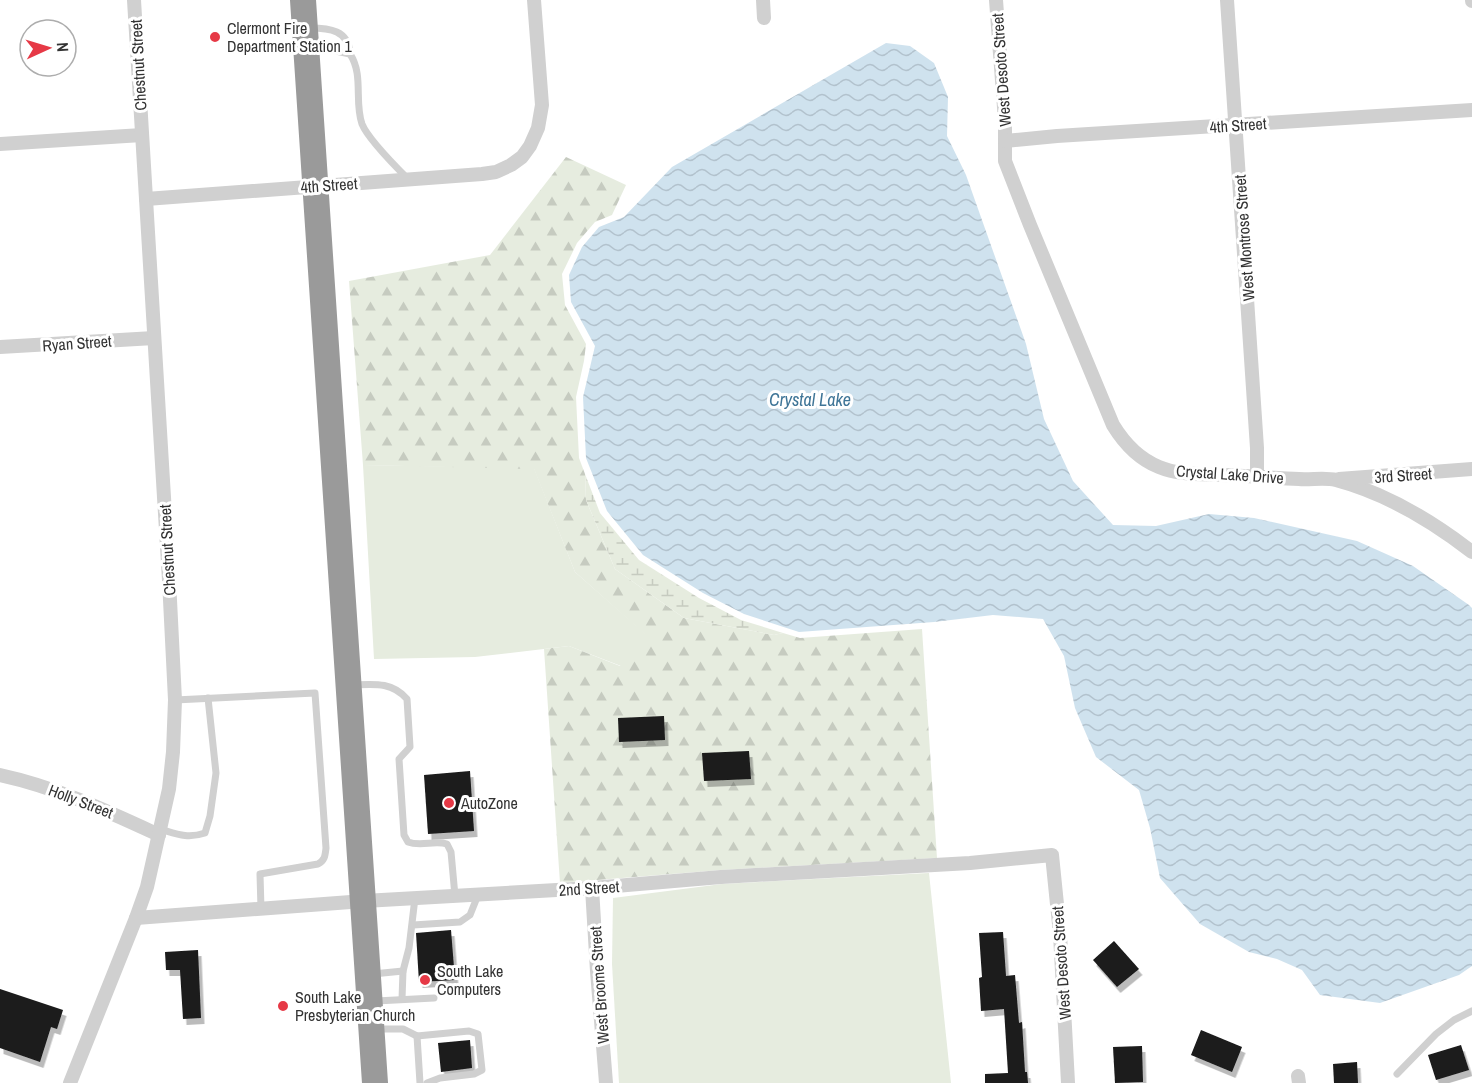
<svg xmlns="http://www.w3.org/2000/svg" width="1472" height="1083" viewBox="0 0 1472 1083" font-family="'Archivo Narrow',sans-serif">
<defs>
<pattern id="forest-firs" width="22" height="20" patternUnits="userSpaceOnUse" patternTransform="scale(1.5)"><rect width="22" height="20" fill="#e6ecdf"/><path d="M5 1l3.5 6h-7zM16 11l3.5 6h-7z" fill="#c6cbc0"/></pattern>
<pattern id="wetland-marsh" width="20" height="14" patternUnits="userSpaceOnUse" patternTransform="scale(1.5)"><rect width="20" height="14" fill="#e6ecdf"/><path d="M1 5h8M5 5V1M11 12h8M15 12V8" fill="none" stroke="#c6cbc0"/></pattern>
<pattern id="water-waves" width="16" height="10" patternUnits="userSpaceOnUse" patternTransform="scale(1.5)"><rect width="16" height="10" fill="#cfe2ee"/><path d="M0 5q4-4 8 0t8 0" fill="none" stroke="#b2c2cd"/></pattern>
<filter id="shadow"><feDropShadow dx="3.5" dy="6" stdDeviation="0" flood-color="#0004"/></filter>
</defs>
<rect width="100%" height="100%" fill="#fff"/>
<g fill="#e6ecdf">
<polygon points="363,465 534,468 575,572 649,637 621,666 569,646 475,657 374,659"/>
<polygon points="929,873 951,1083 619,1083 612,964 613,898 722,884"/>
</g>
<polygon fill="url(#forest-firs)" points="566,157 626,185 612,215 595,222 577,243 562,274 565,305 586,344 584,361 576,397 579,458 585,474 586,500 615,569 684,618 774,635 783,633 800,638 922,629 937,858 721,870 560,883 544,649 569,646 620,666 648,637 575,572 534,469 363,465 349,281 490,255"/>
<polygon fill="url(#wetland-marsh)" points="585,474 600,513 639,560 699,598 741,620 783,633 774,635 684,618 615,569 586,500"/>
<polygon fill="url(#water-waves)" points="886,43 910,46 934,63 948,97 947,136 966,175 1026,344 1044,419 1073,481 1113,525 1156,526 1209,514 1254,518 1357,541 1413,566 1469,605 1472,608 1472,966 1459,975 1380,1003 1320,995 1302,970 1277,959 1249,952 1200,924 1160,878 1150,828 1139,790 1096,757 1075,708 1064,656 1043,619 993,615 934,622 799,632 744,614 703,593 643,555 607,511 586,458 583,397 595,346 571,302 569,275 582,247 599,227 624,217 672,167"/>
<g fill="#1a1a1a" filter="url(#shadow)">
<polygon points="664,716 665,740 619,742 618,718"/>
<polygon points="749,751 751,779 704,781 702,753"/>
<polygon points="470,771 474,831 428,834 424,775"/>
<polygon points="451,930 455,980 419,982 416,933"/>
<polygon points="1003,932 1006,976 1015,975 1019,1023 1022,1022 1025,1072 1027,1072 1028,1083 985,1083 985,1074 1008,1073 1004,1009 981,1011 979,978 982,977 979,933"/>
<polygon points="1114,941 1139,969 1117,987 1093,960"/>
<polygon points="198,950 201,1018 183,1019 180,970 166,970 165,952"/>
<polygon points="0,989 63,1010 57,1029 51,1027 40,1062 0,1048"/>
<polygon points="1201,1030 1242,1047 1232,1072 1191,1055"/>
<polygon points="470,1040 472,1068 441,1072 438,1043"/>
<polygon points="1461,1045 1469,1070 1436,1080 1428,1055"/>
<polygon points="1142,1046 1143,1082 1115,1083 1113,1047"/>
<polygon points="1357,1062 1358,1083 1334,1083 1333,1064"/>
</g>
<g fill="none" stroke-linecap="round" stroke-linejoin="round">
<g stroke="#d0d0d0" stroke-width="7">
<path d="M310 28C329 28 349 30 350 54L331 50H312"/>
<path d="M350 54C364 75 354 102 362 124 368 139 396 167 408 179"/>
<path d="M354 685C375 684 392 682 407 699L410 747 399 759 404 835 408 842C421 847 434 840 447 844L451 852 455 896"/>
<path d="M175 700 315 693 326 848C325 856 325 860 318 864L260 874 261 909"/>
<path d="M160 829C177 834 187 839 205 833L210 816 216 773 208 698"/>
<polyline points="413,925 460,922 470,915 478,895"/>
<polyline points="373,974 403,971"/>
<polyline points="402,999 403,971 409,948 415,898"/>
<polyline points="376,1001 434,998"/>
<polyline points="375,1029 403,1029 417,1036 469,1031 478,1034 482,1070 474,1074 440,1078 427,1083"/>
<polyline points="417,1036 420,1083"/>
<polyline points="1397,1074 1436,1034 1454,1020 1472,1011"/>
</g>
<g stroke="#d0d0d0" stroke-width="14">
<polyline points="763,0 764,18"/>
<path d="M996 0 1005 121V161L1030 225 1113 425C1124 443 1139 459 1159 467 1178 475 1202 474 1222 475 1248 476 1274 478 1299 479 1311 480 1325 477 1336 480 1385 493 1432 521 1472 552"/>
<polyline points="1227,0 1257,448 1257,477"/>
<polyline points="1472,0 1472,1"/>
<polyline points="1005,141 1057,136 1472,110"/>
<polyline points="0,144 142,135"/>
<polyline points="146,199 482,174 496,172 511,165 522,157 530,146 538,128 542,105 534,0"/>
<polyline points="0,347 154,338"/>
<polyline points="1339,479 1472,469"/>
<path d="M0 775C56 787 107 811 159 835"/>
<polyline points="592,888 597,971 606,1083"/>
<polyline points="136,918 364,901 592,888 721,877 970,863 1052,855 1060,934 1068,1083"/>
<polyline points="1298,1076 1299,1083"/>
<polyline points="70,1083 136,918 147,887 169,789 173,752 175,700 169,580 134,0"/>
</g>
<polyline stroke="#9a9a9a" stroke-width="26" points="303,0 375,1083"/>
</g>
<g fill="#e63946" stroke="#fff" stroke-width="2">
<circle cx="215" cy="37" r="6"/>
<circle cx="449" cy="803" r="6"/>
<circle cx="425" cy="980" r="6"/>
<circle cx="283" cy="1006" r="6"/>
</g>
<g text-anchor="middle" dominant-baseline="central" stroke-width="6" stroke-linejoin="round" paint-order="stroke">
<g font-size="16" fill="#333" stroke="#fff" text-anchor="start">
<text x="227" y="28">Clermont Fire<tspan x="227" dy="18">Department Station 1</tspan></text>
<text x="461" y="803">AutoZone</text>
<text x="437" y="971">South Lake<tspan x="437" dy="18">Computers</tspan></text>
<text x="295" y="997">South Lake<tspan x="295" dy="18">Presbyterian Church</tspan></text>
</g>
<g font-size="16" fill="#333" stroke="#fff">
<text transform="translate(138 65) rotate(-93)">Chestnut Street</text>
<text transform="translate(1001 70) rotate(-94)">West Desoto Street</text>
<text transform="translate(1238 125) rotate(-4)">4th Street</text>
<text transform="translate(329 185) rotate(-4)">4th Street</text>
<text transform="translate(1244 238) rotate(-94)">West Montrose Street</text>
<text transform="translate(77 343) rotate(-4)">Ryan Street</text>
<text transform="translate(1230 474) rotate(4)">Crystal Lake Drive</text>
<text transform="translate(1403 475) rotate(-4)">3rd Street</text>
<text transform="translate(167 550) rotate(-93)">Chestnut Street</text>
<text transform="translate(81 801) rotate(21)">Holly Street</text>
<text transform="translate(589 888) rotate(-4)">2nd Street</text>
<text transform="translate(1061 963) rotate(-94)">West Desoto Street</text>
<text transform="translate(599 985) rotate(-94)">West Broome Street</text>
</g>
<g font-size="18" font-style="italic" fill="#3f7597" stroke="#fff">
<text x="810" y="399">Crystal Lake</text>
</g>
</g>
<g transform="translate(48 48) rotate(86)"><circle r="28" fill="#ffffff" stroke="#adadad" stroke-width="1.5"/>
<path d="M0-4.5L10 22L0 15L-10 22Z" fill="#e63946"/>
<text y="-9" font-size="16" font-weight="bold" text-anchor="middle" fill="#333333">N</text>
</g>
</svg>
